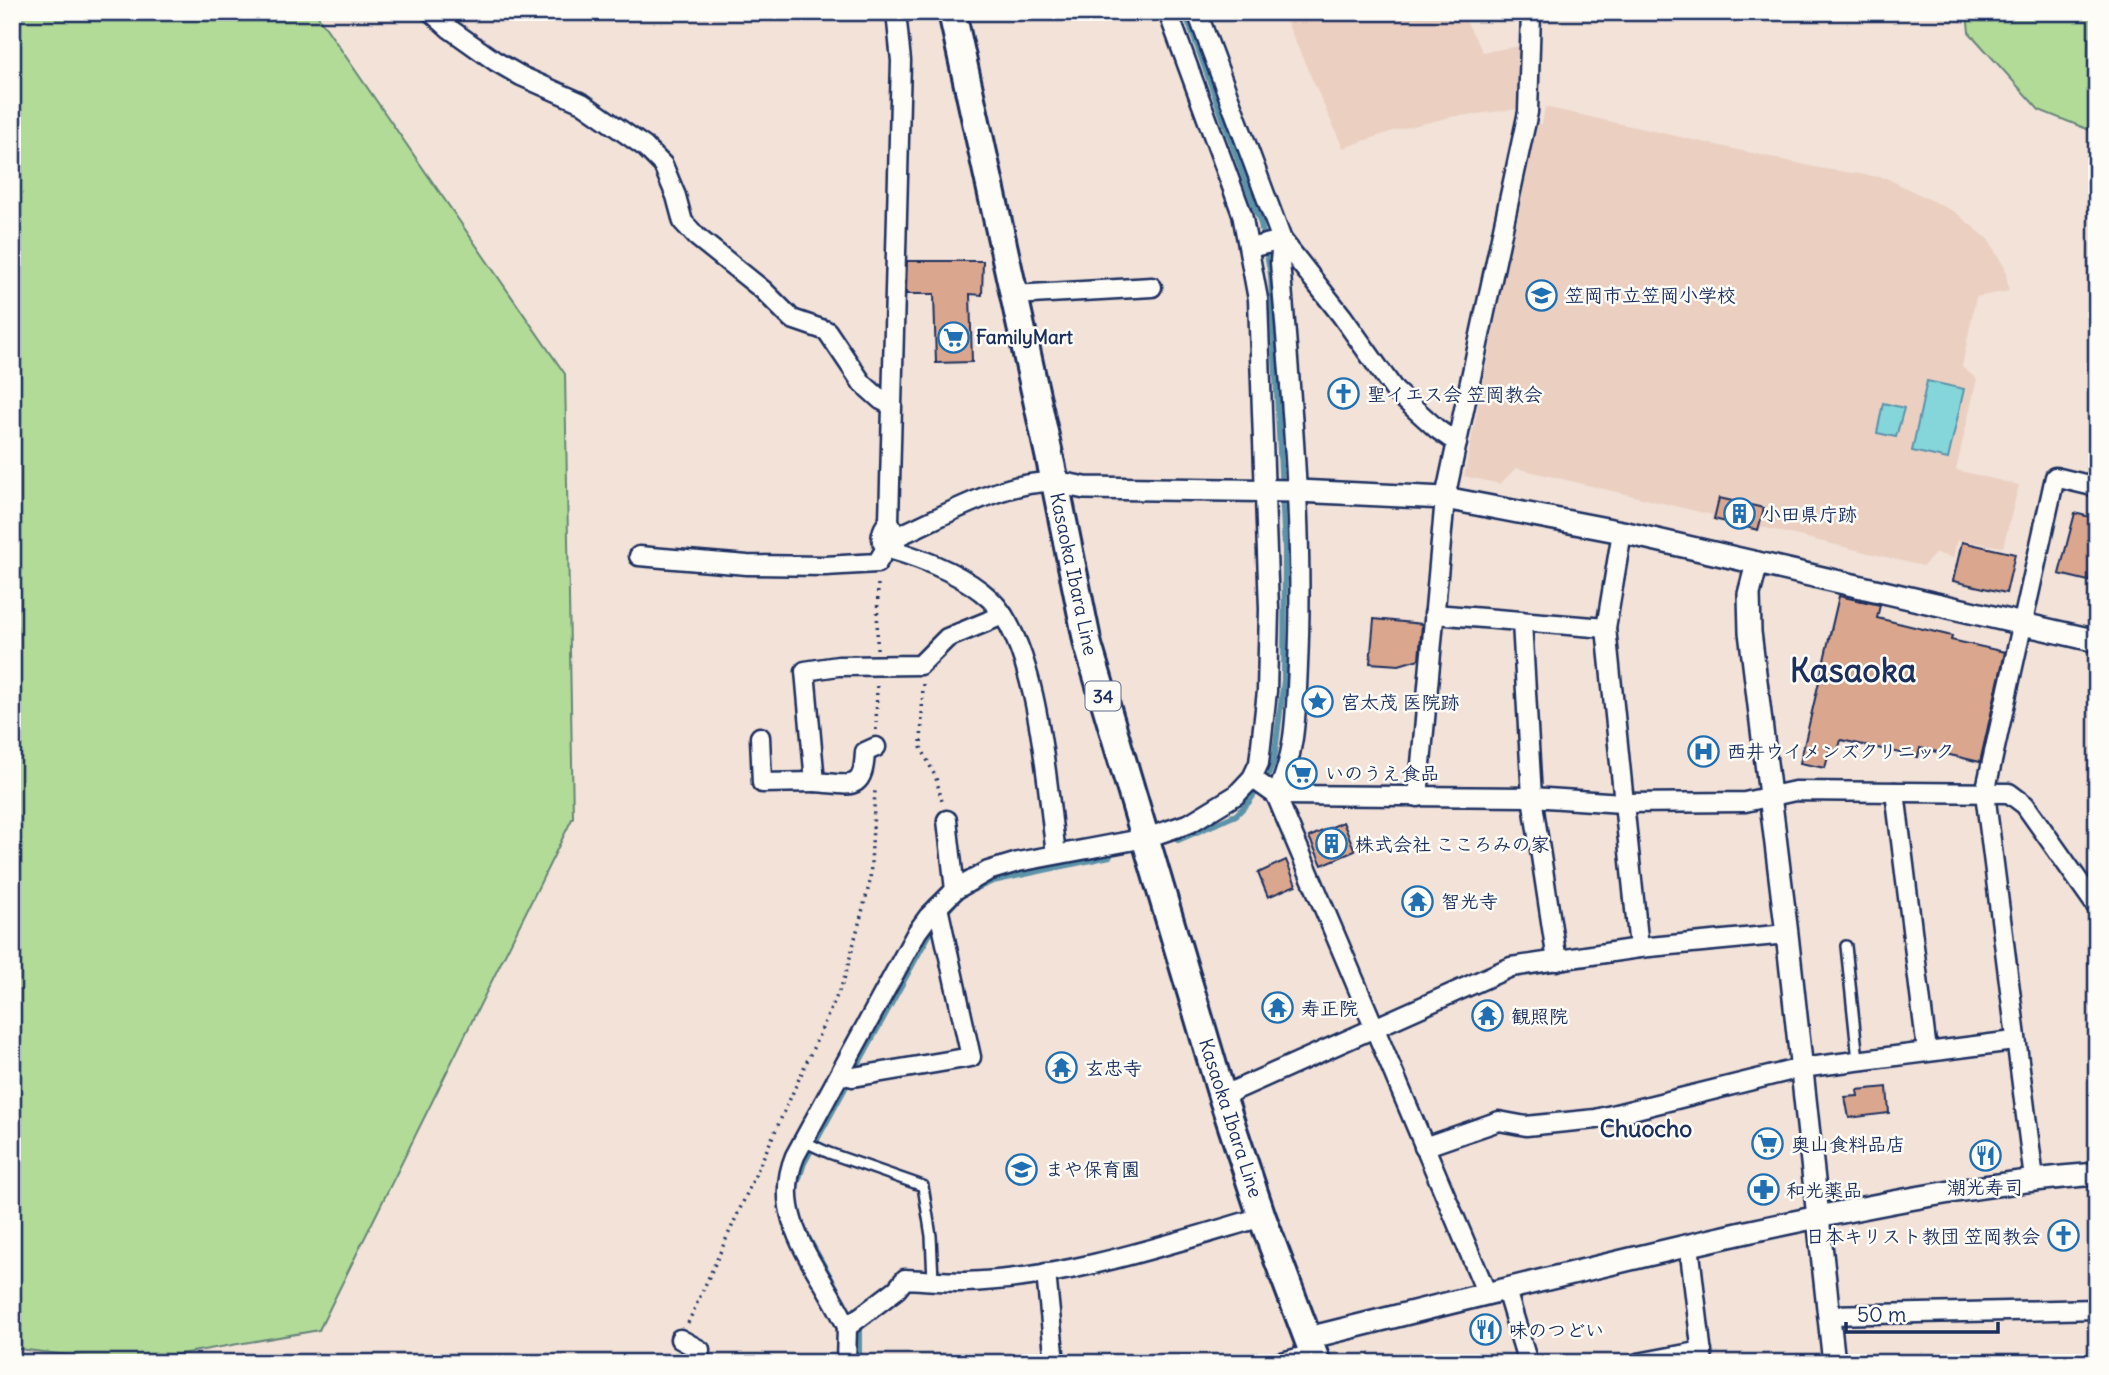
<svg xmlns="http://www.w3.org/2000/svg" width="2109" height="1375" viewBox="0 0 2109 1375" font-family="Delius,'Klee One',sans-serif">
<rect width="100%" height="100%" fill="#f2e2d8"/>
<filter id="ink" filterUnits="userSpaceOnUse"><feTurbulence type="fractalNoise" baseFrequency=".0143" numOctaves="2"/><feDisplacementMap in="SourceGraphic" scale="14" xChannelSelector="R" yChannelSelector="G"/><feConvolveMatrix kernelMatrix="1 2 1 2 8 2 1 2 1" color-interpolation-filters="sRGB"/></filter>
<g filter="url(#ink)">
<g fill="#ebd0c2">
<polygon points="1282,12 1461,12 1483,52 1520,46 1519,109 1451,117 1393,131 1343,148"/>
<polygon points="1545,107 1819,168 1886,178 1955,212 1988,239 2005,268 2009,291 1976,297 1962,367 1977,379 1956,470 2019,485 2003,547 1957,540 1953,558 1936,553 1923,566 1761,527 1760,531 1711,520 1712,515 1516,468 1500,484 1464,476 1535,124 1542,124"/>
</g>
<g fill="#b2db97" stroke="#66857a" stroke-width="2">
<polygon points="12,12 315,12 565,374 573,817 319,1330 128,1363 12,1348"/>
<polygon points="1967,12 2097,12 2097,133 2039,110 1969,32"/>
</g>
<g fill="#85d6db" stroke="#5b93a9" stroke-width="2">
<polygon points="1927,381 1964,389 1948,459 1912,451"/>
<polygon points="1883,403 1904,408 1896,437 1877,433"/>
</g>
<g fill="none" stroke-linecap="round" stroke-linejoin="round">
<g stroke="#5b93a9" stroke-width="6">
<polyline points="1178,840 1236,815 1248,803 1269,773 1274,760 1284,680 1285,550 1271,275 1261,224 1185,12"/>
<polyline points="970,891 993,881 1110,856"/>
<polyline points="796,1187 804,1163 921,949 935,925 958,899"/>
<polyline points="806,1234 837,1289"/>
<polyline points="854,1324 859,1332 859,1363"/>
</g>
</g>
<g fill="#daa78e" stroke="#1b2f5e" stroke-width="2">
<polygon points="907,261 983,261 982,295 970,294 972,362 936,363 934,294 906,294"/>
<polygon points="1719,498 1764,508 1758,530 1714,519"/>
<polygon points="2075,513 2097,519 2097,583 2059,574"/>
<polygon points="1962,542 2015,554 2006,593 1953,581"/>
<polygon points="1839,596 1880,605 1877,618 1952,636 1951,640 2005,652 1980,762 1920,748 1918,757 1841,740 1838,751 1830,749 1825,768 1800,763"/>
<polygon points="1374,619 1422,624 1419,659 1399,665 1370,663"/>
<polygon points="1343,822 1355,851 1322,865 1309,837"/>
<polygon points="1286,860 1296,885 1268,897 1258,873"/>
<polygon points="1887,1087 1889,1113 1849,1118 1845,1097 1858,1096 1857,1090"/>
</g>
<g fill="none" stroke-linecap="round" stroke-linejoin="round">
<defs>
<g id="service">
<polyline points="1846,946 1858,1060"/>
<polyline points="803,1141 829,1153 923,1186 931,1236 933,1280"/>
</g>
<g id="minor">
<polyline points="431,12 450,29 495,61 521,76 582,103 645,147 663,165 676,196 683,222 697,237 763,290 792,319 827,331 862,383 881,400 891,405"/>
<polyline points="896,12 901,61 889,521 896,537"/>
<path d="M1197 12 1282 240 1280 262C1291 396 1304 531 1298 665 1296 709 1296 756 1276 795L1487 1294"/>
<polyline points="1250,248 1282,240 1342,316 1395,391 1437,429 1457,443"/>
<polyline points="1014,295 1152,287"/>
<path d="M889 521C882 529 878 539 886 548 921 558 963 574 990 599 1039 645 1047 788 1056 854"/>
<polyline points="1622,532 1606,628 1639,948"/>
<path d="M896 549V537C942 517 1004 480 1055 482"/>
<polyline points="639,556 747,565 825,566 877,563 886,548"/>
<polyline points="1434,614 1606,628"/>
<polyline points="1522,622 1532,797 1557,961"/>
<polyline points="760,737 762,783 815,782"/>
<path d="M876 747 865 752C863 794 850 784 815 782L805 671 838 666 920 665 947 638 1003 615"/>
<polyline points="1252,778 1276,795 1532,797 1622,803 1745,802 1795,791 2009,793 2025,805 2097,907"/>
<polyline points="1895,792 1927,1051"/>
<polyline points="1418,797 1445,498 1528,112 1531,12"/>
<polyline points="947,820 955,890"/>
<polyline points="840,1074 853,1077 971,1057 938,907"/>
<polyline points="1222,1096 1511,967 1639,948 1787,934"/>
<polyline points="1424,1147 1499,1121 1526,1126 1596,1119 1801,1068 2014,1041"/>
<polyline points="2034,1179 1985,793 2055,477 2097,487"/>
<polyline points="1689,1245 1703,1363"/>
<polyline points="1046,1273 1055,1363"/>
<polyline points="1506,1290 1528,1363"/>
<polyline points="1829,1315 2097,1309"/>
<path d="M847 1327C823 1271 768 1221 795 1156L917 932 928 917 955 890 988 871 1018 862 1146 838 1190 823 1236 795 1252 778 1259 763 1267 691 1269 609 1258 299 1242 214 1168 12"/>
<polyline points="680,1339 700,1350 699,1363"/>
<path d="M846 1363 847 1327 897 1289 905 1279C925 1280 945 1282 964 1282 1062 1280 1169 1244 1262 1217"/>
<polyline points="1278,1363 1314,1354"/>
<polyline points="1638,1363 1702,1351"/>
</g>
<g id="tertiary">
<polyline points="1055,482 1085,488 1297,491 1445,498 1622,532 2097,641"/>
<polyline points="1757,563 1749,594 1750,632 1787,934 1834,1363"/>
<path d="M1308 1338C1454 1302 1600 1265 1747 1232 1863 1207 1978 1183 2097 1174"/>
</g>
<polyline id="primary" points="952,12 1055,482 1088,645 1222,1096 1262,1217 1317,1363"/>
</defs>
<use href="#service" stroke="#1b2f5e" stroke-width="14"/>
<use href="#minor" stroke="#1b2f5e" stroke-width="23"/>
<use href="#tertiary" stroke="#1b2f5e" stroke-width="26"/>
<use href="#primary" stroke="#1b2f5e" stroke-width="32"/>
<g stroke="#1b2f5e" stroke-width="3.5" stroke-dasharray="2 5" stroke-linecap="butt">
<polyline points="877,649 878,580"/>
<polyline points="923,684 921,747 936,778 943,805"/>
<polyline points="876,730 877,682"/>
<polyline points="688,1323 844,980 870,882 875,790"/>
</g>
<use href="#service" stroke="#fdfcf7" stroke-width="9"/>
<use href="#minor" stroke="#fdfcf7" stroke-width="18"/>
<use href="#tertiary" stroke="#fdfcf7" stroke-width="21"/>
<use href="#primary" stroke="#fdfcf7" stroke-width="26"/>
</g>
</g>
<defs>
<symbol id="school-ring" viewBox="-11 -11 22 22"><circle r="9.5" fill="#fdfcf7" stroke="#1f6fb2" stroke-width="1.5"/><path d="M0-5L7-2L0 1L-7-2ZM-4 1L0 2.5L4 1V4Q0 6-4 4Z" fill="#1f6fb2"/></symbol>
<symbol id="supermarket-ring" viewBox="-11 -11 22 22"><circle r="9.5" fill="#fdfcf7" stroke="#1f6fb2" stroke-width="1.5"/><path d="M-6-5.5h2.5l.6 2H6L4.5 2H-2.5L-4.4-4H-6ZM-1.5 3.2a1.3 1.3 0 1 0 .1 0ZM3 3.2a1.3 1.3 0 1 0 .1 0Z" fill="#1f6fb2"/></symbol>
<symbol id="church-ring" viewBox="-11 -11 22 22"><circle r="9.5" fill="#fdfcf7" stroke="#1f6fb2" stroke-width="1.5"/><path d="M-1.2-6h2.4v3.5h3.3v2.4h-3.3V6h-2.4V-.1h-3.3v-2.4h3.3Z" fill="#1f6fb2"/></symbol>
<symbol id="building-ring" viewBox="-11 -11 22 22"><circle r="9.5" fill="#fdfcf7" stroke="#1f6fb2" stroke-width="1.5"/><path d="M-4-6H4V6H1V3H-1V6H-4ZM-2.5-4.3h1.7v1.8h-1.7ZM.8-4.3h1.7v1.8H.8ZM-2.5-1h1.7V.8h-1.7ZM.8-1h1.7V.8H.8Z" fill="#1f6fb2"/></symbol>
<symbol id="sight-ring" viewBox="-11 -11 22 22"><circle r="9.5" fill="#fdfcf7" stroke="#1f6fb2" stroke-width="1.5"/><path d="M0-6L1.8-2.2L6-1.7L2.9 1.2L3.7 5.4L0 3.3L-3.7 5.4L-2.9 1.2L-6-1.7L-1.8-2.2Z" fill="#1f6fb2"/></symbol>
<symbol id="hospital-ring" viewBox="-11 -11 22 22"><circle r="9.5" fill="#fdfcf7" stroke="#1f6fb2" stroke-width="1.5"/><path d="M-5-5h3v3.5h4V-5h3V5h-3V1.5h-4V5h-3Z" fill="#1f6fb2"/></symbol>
<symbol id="temple-ring" viewBox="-11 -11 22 22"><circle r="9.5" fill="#fdfcf7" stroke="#1f6fb2" stroke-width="1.5"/><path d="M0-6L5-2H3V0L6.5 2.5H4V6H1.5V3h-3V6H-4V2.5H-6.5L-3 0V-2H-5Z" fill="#1f6fb2"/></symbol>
<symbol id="restaurant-ring" viewBox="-11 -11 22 22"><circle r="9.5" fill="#fdfcf7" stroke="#1f6fb2" stroke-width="1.5"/><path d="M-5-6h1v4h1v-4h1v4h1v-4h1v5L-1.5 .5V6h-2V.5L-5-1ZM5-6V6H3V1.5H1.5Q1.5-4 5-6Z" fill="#1f6fb2"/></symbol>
<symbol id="pharmacy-ring" viewBox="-11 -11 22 22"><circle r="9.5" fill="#fdfcf7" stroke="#1f6fb2" stroke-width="1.5"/><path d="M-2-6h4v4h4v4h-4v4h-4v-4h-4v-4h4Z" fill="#1f6fb2"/></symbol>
</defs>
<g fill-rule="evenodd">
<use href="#school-ring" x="1524" y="278" width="35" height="35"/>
<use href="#supermarket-ring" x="936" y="320" width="35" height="35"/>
<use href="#church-ring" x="1326" y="376" width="35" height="35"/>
<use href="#building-ring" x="1722" y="496" width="35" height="35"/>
<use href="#sight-ring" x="1300" y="684" width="35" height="35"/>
<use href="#hospital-ring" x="1686" y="734" width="35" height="35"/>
<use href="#supermarket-ring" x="1284" y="756" width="35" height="35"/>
<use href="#building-ring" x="1314" y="826" width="35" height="35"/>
<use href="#temple-ring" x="1400" y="884" width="35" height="35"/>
<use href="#temple-ring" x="1260" y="990" width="35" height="35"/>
<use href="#temple-ring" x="1470" y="998" width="35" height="35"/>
<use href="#temple-ring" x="1044" y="1050" width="35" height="35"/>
<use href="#supermarket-ring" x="1750" y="1126" width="35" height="35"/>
<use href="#restaurant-ring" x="1968" y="1138" width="35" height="35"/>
<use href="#school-ring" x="1004" y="1152" width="35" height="35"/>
<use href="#pharmacy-ring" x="1746" y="1172" width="35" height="35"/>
<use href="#church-ring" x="2046" y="1218" width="35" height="35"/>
<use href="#restaurant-ring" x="1468" y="1312" width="35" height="35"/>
</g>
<g text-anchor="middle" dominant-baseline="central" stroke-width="5" stroke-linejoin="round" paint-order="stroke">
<rect fill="#fdfcf7" stroke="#5f6c8c" stroke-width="2" x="1085.5" y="681.5" width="35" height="29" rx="5"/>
<g font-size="18" font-weight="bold" fill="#1b2f5e">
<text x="1103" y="696">34</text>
</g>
<g font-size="19" font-weight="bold" fill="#1b2f5e" stroke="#fdfcf7" text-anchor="start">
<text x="1565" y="295">笠岡市立笠岡小学校</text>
<text x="976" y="337">FamilyMart</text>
<text x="1367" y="394">聖イエス会 笠岡教会</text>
<text x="1762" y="514">小田県庁跡</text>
<text x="1341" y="702">宮太茂 医院跡</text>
<text x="1727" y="751">西井ウイメンズクリニック</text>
<text x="1325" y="773">いのうえ食品</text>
<text x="1355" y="844">株式会社 こころみの家</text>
<text x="1441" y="901">智光寺</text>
<text x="1301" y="1008">寿正院</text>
<text x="1511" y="1016">観照院</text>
<text x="1085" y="1068">玄忠寺</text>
<text x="1791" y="1144">奥山食料品店</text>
<text x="1045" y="1169">まや保育園</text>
<text x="1985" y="1187" text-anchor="middle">潮光寿司</text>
<text x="1786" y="1190">和光薬品</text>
<text x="2040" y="1236" text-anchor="end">日本キリスト教団 笠岡教会</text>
<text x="1509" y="1330">味のつどい</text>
</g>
<g font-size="19" fill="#1b2f5e" stroke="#fdfcf7">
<text transform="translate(1074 574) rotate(78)">Kasaoka Ibara Line</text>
<text transform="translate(1231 1118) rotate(72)">Kasaoka Ibara Line</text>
</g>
<g font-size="23" font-weight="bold" fill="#1b2f5e" stroke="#fdfcf7">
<text x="1646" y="1128">Chuocho</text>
</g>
<g font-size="33" font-weight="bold" fill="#1b2f5e" stroke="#fdfcf7">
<text x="1853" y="670">Kasaoka</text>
</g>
</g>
<rect width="2109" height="1375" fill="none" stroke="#fdfcf7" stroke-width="42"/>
<rect x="21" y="21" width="2067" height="1333" fill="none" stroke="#1b2f5e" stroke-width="2.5" filter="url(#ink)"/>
<path d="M1846 1322v10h152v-10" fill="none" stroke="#1b2f5e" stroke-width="3.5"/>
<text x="1857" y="1322" font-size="21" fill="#1b2f5e" stroke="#fdfcf7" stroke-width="5" paint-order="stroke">50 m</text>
</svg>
